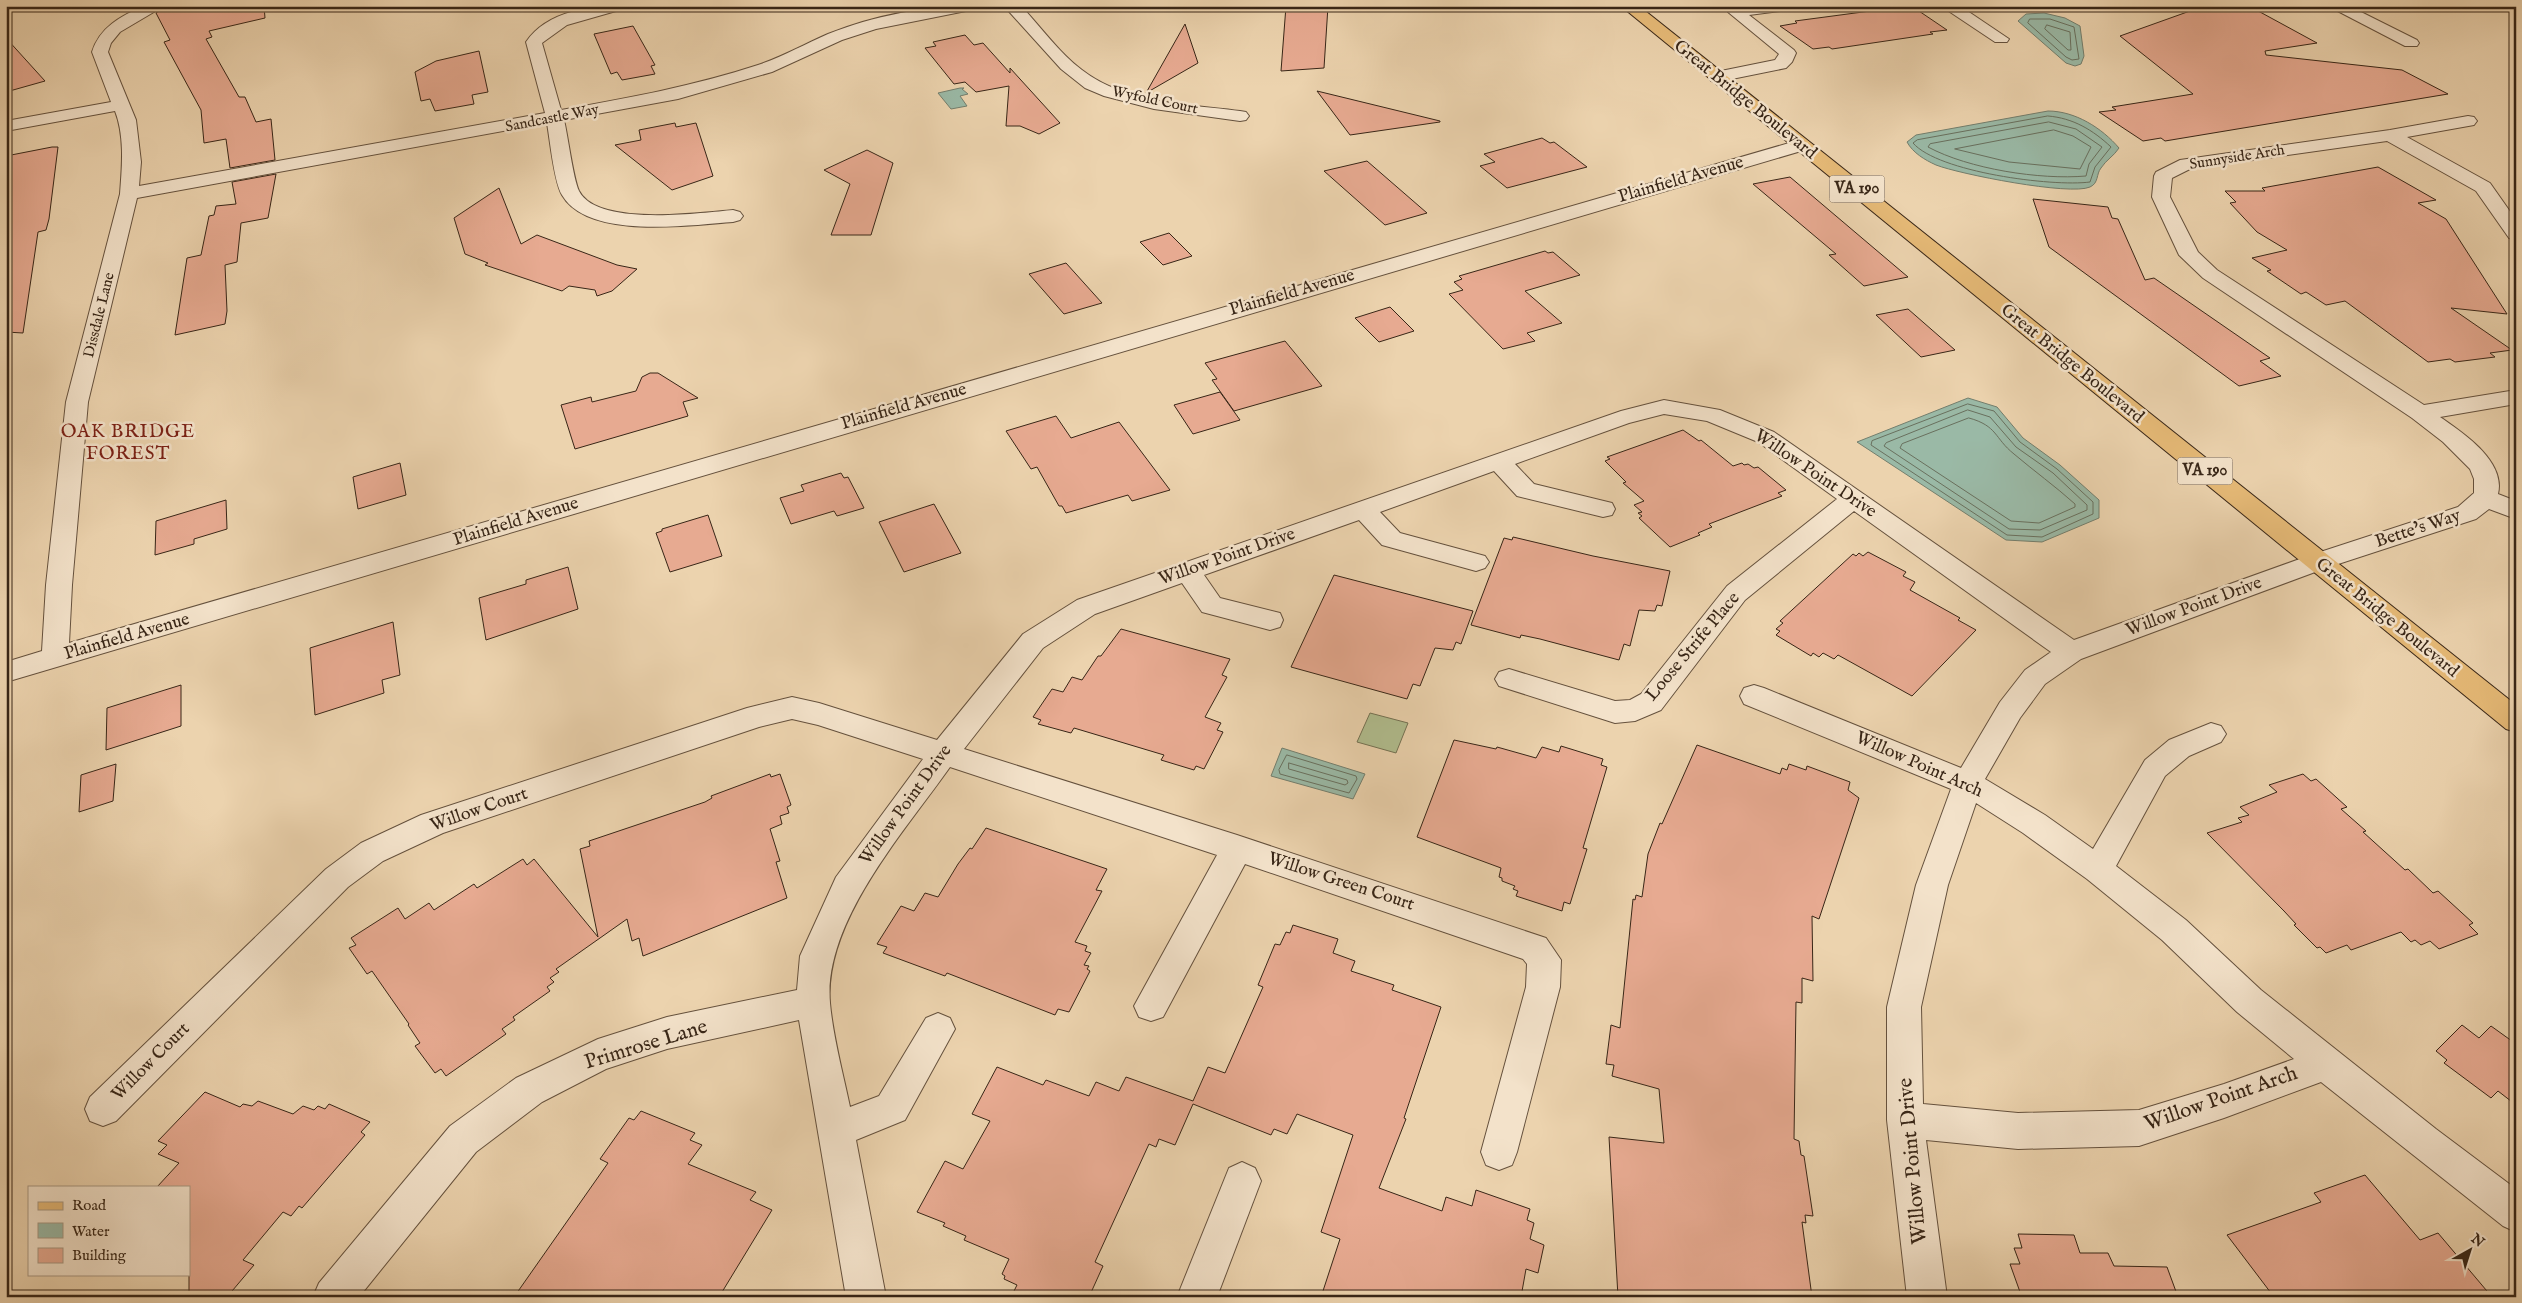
<svg xmlns="http://www.w3.org/2000/svg" width="2522" height="1303" viewBox="0 0 2522 1303" font-family="'IM FELL English',serif">
<rect width="100%" height="100%" fill="#ecd3ae"/>
<filter id="stains"><feTurbulence type="fractalNoise" baseFrequency=".004" numOctaves="4"/><feColorMatrix values="0 0 0 0 .2 0 0 0 0 .09 0 0 0 0 .02 0 0 0 .5 -.17"/></filter>
<radialGradient id="worn" r=".72"><stop offset=".6" stop-color="#630" stop-opacity="0"/><stop offset="1" stop-color="#630" stop-opacity=".3"/></radialGradient>
<polygon fill="#b1be8f" stroke="#747253" points="1370,713 1408,723 1396,753 1357,742"/>
<g fill="#9ab9a6" stroke="#737e6d">
<polygon points="2044,13 2065,18 2080,26 2084,56 2081,64 2075,66 2066,63 2018,21 2026,14"/>
<polygon points="960,88 964,88 962,89 968,94 960,96 967,106 951,109 938,93"/>
<path d="M2048 111C2075 111 2102 128 2119 148 2114 156 2106 160 2101 168 2096 174 2099 183 2090 187 2070 196 1959 174 1936 165 1925 160 1913 153 1907 142L1916 135Z"/>
<polygon points="1968,398 1997,407 2023,438 2060,465 2099,500 2099,518 2042,542 2006,540 1857,442"/>
<polygon points="1282,748 1365,774 1353,799 1271,776"/>
</g>
<g fill="none" stroke-linecap="round" stroke-linejoin="round">
<g stroke="#69705e" stroke-width="1">
<polygon points="2030,19 2050,19 2074,27 2079,59 2072,60 2066,57 2028,23"/>
<polygon points="2047,25 2070,32 2071,50 2068,50 2045,29"/>
<path d="M2048 116C2073 118 2093 130 2111 147L2095 167 2090 182C2052 187 1938 172 1913 143L1917 140Z"/>
<path d="M2049 122 2076 129 2102 147 2089 164 2086 176C2040 180 1969 169 1928 147L1930 144Z"/>
<polygon points="2054,130 2073,136 2091,147 2080,169 2009,162 1955,149"/>
<polygon points="1968,404 1994,411 2020,442 2057,469 2093,502 2093,514 2042,537 2007,535 1871,445 1872,441"/>
<polygon points="1968,410 1990,417 2016,447 2053,473 2087,505 2087,510 2040,530 2009,529 1884,446 1886,443"/>
<path d="M1969 418C1998 426 1994 438 2014 454 2034 471 2055 486 2075 504V507L2039 523 2011 521 1900 448 1902 444Z"/>
<polygon points="1287,755 1356,776 1357,779 1349,793 1280,774 1279,770"/>
<polygon points="1289,763 1347,780 1348,783 1345,785 1289,769"/>
</g>
</g>
<g fill="#e7aa91" stroke="#382617">
<polygon points="166,6 264,6 265,18 209,31 212,37 206,39 239,97 245,97 256,122 271,119 275,160 230,168 226,139 204,143 201,110 164,42 170,40 156,13"/>
<polygon points="1286,6 1328,6 1324,68 1281,71"/>
<polygon points="2204,6 2249,6 2317,43 2265,51 2266,55 2402,70 2448,94 2165,141 2161,138 2143,141 2099,112 2116,110 2112,107 2193,94 2120,36"/>
<polygon points="1913,7 1947,30 1930,32 1933,34 1832,49 1829,47 1813,49 1780,26 1797,23 1795,21 1893,8 1896,10"/>
<polygon points="1185,24 1198,63 1146,93"/>
<polygon points="633,26 655,65 651,66 655,74 622,80 617,72 611,74 594,34"/>
<polygon points="965,35 974,45 983,43 1010,73 1010,68 1060,123 1039,134 1020,126 1006,126 1009,86 976,92 965,82 954,84 925,48 936,46 933,42"/>
<polygon points="6,38 45,81 6,92"/>
<polygon points="479,51 488,92 472,95 474,104 435,111 430,99 421,101 415,72 436,61"/>
<polygon points="1317,91 1440,121 1440,122 1350,135"/>
<polygon points="675,123 676,127 696,123 713,176 672,190 615,145 641,140 639,130"/>
<polygon points="1542,138 1550,143 1554,142 1587,167 1507,188 1480,166 1495,162 1484,154"/>
<polygon points="52,147 58,147 49,219 46,230 38,232 23,333 6,332 6,156"/>
<polygon points="867,150 893,163 871,235 831,235 850,184 824,170"/>
<polygon points="1367,161 1427,213 1385,225 1324,171"/>
<polygon points="2378,167 2436,200 2418,203 2446,219 2507,314 2451,308 2512,350 2490,353 2495,357 2455,362 2450,359 2428,362 2345,301 2326,305 2306,292 2301,294 2267,271 2271,270 2252,258 2287,250 2257,232 2230,203 2236,202 2225,191 2265,191 2262,188"/>
<polygon points="276,174 268,218 241,223 237,262 225,265 227,311 225,324 175,335 187,258 201,255 209,216 214,215 216,206 236,204 232,182"/>
<polygon points="1790,177 1908,277 1864,286 1829,255 1836,254 1753,184"/>
<polygon points="499,188 521,244 537,235 617,265 637,269 612,291 597,296 595,290 569,286 562,291 485,265 488,263 465,254 454,218"/>
<polygon points="2033,199 2108,207 2112,218 2118,219 2145,280 2154,278 2270,358 2260,361 2281,376 2239,386 2049,247"/>
<polygon points="1169,233 1192,256 1163,265 1140,242"/>
<polygon points="1545,251 1548,253 1553,252 1580,275 1525,291 1562,323 1527,333 1535,341 1503,349 1449,294 1463,290 1454,282 1462,279 1459,276"/>
<polygon points="1066,263 1102,303 1064,314 1029,274"/>
<polygon points="1390,307 1414,331 1379,342 1355,318"/>
<polygon points="1908,309 1955,350 1921,357 1876,315"/>
<polygon points="1285,341 1322,386 1234,411 1212,380 1217,379 1205,363"/>
<polygon points="650,373 658,373 698,398 683,402 688,416 575,449 561,405 591,397 592,402 636,391 642,377"/>
<polygon points="1220,392 1240,420 1193,434 1174,405"/>
<polygon points="1056,416 1071,438 1119,422 1170,490 1132,501 1128,495 1066,513 1062,506 1059,506 1037,467 1031,469 1006,431"/>
<polygon points="1683,430 1699,441 1701,440 1733,466 1742,463 1744,465 1748,464 1754,468 1758,467 1786,490 1778,493 1782,496 1709,524 1712,527 1698,533 1700,535 1670,547 1639,518 1642,516 1638,513 1642,512 1634,505 1644,501 1623,483 1626,482 1605,461 1610,459 1607,457"/>
<polygon points="400,463 406,495 358,509 353,477"/>
<polygon points="841,473 844,478 848,477 864,508 837,516 834,511 791,524 780,498 804,491 801,485"/>
<polygon points="226,500 227,529 194,539 194,544 155,555 156,521"/>
<polygon points="934,504 961,553 904,572 879,522"/>
<polygon points="708,515 722,556 670,572 656,533 662,531 662,529"/>
<polygon points="1513,537 1593,556 1670,571 1662,606 1657,605 1655,611 1639,610 1630,646 1624,644 1619,660 1540,639 1521,635 1520,638 1471,625 1504,538 1512,540"/>
<polygon points="1868,552 1906,572 1903,576 1915,582 1910,590 1960,618 1958,620 1976,630 1912,696 1838,655 1834,659 1823,653 1819,657 1813,653 1811,656 1776,635 1780,631 1776,629 1783,623 1780,621 1853,554 1856,556 1859,553 1863,556"/>
<polygon points="568,567 578,609 486,640 479,598 526,584 526,580"/>
<polygon points="1334,575 1473,611 1461,644 1456,642 1453,650 1435,648 1420,686 1413,684 1407,699 1291,667"/>
<polygon points="393,622 400,675 382,680 384,693 315,715 310,648"/>
<polygon points="1121,629 1230,659 1222,675 1227,677 1205,717 1221,723 1217,730 1223,732 1204,769 1196,766 1194,770 1161,760 1164,755 1074,728 1071,733 1038,724 1041,720 1033,717 1052,689 1063,692 1072,677 1082,680 1098,656 1101,656"/>
<polygon points="181,685 181,726 106,750 107,708"/>
<polygon points="1454,740 1496,749 1497,747 1536,758 1542,747 1559,752 1561,746 1603,759 1601,765 1607,767 1583,848 1587,849 1570,904 1564,902 1562,911 1516,896 1518,891 1513,889 1515,886 1502,881 1502,878 1499,877 1501,868 1417,837"/>
<polygon points="1697,745 1780,774 1782,768 1787,770 1789,764 1806,770 1807,766 1850,782 1848,790 1859,798 1819,919 1812,916 1813,981 1802,978 1802,1003 1796,1002 1794,1139 1799,1141 1801,1155 1804,1156 1813,1216 1805,1215 1806,1223 1802,1222 1812,1297 1618,1297 1609,1137 1664,1143 1659,1089 1612,1076 1614,1065 1606,1064 1611,1025 1620,1028 1633,899 1635,900 1636,895 1642,897 1648,854 1660,823 1662,824"/>
<polygon points="116,764 113,801 79,812 81,775"/>
<polygon points="770,774 771,777 780,774 791,805 787,807 789,813 780,816 782,824 770,829 780,861 776,862 787,898 643,956 639,938 632,941 627,919 556,969 559,972 550,978 554,982 547,987 550,991 513,1017 515,1020 502,1029 506,1034 446,1076 441,1069 435,1073 415,1046 420,1043 408,1025 409,1024 372,971 367,974 349,948 356,945 351,938 398,908 405,919 429,903 434,910 474,884 477,888 523,859 527,865 534,859 598,937 580,849 590,846 589,841 705,802 712,798 711,796"/>
<polygon points="2303,774 2311,781 2316,779 2347,807 2341,809 2366,831 2363,832 2405,870 2408,869 2433,893 2438,891 2473,923 2469,925 2478,934 2439,949 2430,941 2421,945 2415,940 2411,942 2401,932 2351,950 2347,945 2326,953 2320,947 2317,948 2294,925 2296,924 2284,911 2207,833 2242,822 2238,818 2249,815 2240,807 2277,792 2269,785"/>
<polygon points="986,828 1107,869 1096,890 1102,891 1075,942 1087,946 1085,951 1091,953 1084,965 1089,966 1087,969 1090,971 1069,1012 1058,1009 1055,1015 947,973 945,976 883,953 887,947 877,944 901,906 914,911 925,893 938,897 958,864 970,848 972,849"/>
<polygon points="1293,925 1338,939 1333,953 1355,961 1351,971 1394,985 1392,990 1441,1007 1404,1118 1406,1119 1379,1188 1442,1211 1446,1197 1472,1206 1476,1190 1530,1209 1527,1220 1534,1223 1530,1239 1544,1245 1538,1273 1526,1269 1521,1297 1321,1297 1340,1239 1321,1232 1353,1135 1297,1114 1287,1134 1274,1129 1271,1135 1193,1104 1175,1145 1159,1139 1156,1147 1149,1144 1095,1262 1103,1266 1089,1297 1011,1297 1017,1285 1004,1279 1005,1276 1002,1274 1009,1259 964,1240 966,1236 943,1226 945,1223 917,1212 945,1161 963,1169 990,1121 972,1114 997,1067 1043,1085 1046,1080 1089,1096 1096,1082 1119,1091 1126,1077 1193,1101 1208,1067 1225,1073 1263,987 1258,985 1275,944 1280,945 1286,932 1290,933"/>
<polygon points="2462,1025 2479,1038 2491,1026 2516,1044 2516,1105 2498,1091 2491,1098 2444,1063 2447,1060 2436,1051"/>
<polygon points="205,1092 240,1107 243,1104 252,1106 258,1101 293,1114 303,1106 314,1110 318,1106 325,1109 329,1104 370,1122 361,1132 365,1135 302,1208 299,1206 291,1216 283,1212 243,1260 254,1265 227,1297 189,1297 189,1187 157,1187 179,1163 158,1154 167,1145 158,1141"/>
<polygon points="641,1111 695,1133 690,1140 702,1145 688,1164 756,1192 750,1200 772,1210 719,1297 514,1297 608,1163 600,1159 629,1118 634,1120"/>
<polygon points="2365,1175 2420,1240 2438,1233 2492,1297 2274,1297 2227,1235 2321,1202 2314,1193"/>
<polygon points="2018,1234 2074,1235 2080,1253 2108,1253 2114,1266 2167,1267 2178,1297 2034,1297 2033,1293 2020,1292 2010,1264 2020,1264 2014,1248 2022,1248"/>
</g>
<g fill="none" stroke-linecap="round" stroke-linejoin="round">
<defs>
<g id="minor">
<path d="M143 6H164L120 32 111 43 108 52 136 120 141 162 139 186 545 113 526 42C548 10 591 6 626 6L623 9 567 25 542 43 561 110C628 98 694 86 758 65 782 57 805 44 828 34 873 16 925 6 974 6L966 11 876 29 842 40 772 72 678 99 564 120C568 136 573 178 579 191 597 227 700 213 733 210L740 212 743 216 740 220 733 222C689 225 588 240 562 195 554 182 550 140 547 123L137 198 88 402 72 585 69 643 1796 141H1808L1811 145 1808 149 6 682V662L42 651 46 585 66 402 120 194C122 167 125 137 115 111L6 131V121L111 102 92 52C100 27 120 17 143 6Z"/>
<path d="M1004 6H1021C1041 27 1059 53 1082 70 1126 104 1187 104 1240 111L1246 112 1249 116 1246 120 1240 121 1154 109 1104 96 1085 88 1061 69Z"/>
<polygon points="1744,6 1788,6 1780,11 1749,15 1794,50 1796,53 1792,62 1786,68 1717,82 1711,81 1709,77 1711,73 1775,60 1779,54 1728,12 1731,9"/>
<polygon points="1941,6 1960,6 2009,39 2007,42 1995,42"/>
<polygon points="2328,6 2349,6 2417,40 2419,43 2417,46 2405,46"/>
<path d="M2468 116 2474 117 2477 121 2474 125 2407 137 2490 183 2516 220V240L2509 238 2476 191 2387 141 2190 169 2172 178 2170 197 2198 252 2217 270 2424 405 2516 390V404L2440 417C2463 433 2506 461 2498 494L2516 501V519L2489 509 2476 519 2326 568 2081 659 2045 684 2020 718 1985 779 2045 815 2093 849 2145 760 2169 740 2211 723 2221 726 2226 734 2221 742 2189 756 2165 776 2116 866 2186 920 2261 990 2436 1129 2516 1189V1232L2503 1226 2321 1082 2224 1118 2139 1146 2018 1149 1926 1140 1947 1297H1907L1887 1120V1007L1916 885 1951 789 1744 704 1740 696 1744 688 1754 685 1764 688 1961 768 2000 702 2025 670 2051 652 1854 511 1745 600 1661 710 1635 721 1615 723 1499 686 1495 679 1499 672 1509 669 1615 701 1630 700 1641 694 1727 586 1837 499 1758 442 1707 421 1664 414 1629 423 1515 464 1534 484 1612 503 1615 509 1612 515 1603 517 1517 496 1494 471 1380 512 1400 533 1485 556 1489 562 1485 568 1476 571 1382 545 1359 520 1204 575 1220 598 1280 613 1283 620 1280 627 1270 630 1202 612 1182 583 1095 614 1043 648 964 749 1237 835 1546 938 1561 960 1560 987 1517 1152 1512 1165 1499 1170 1486 1165 1481 1152 1526 987 1527 964 1523 959 1245 864 1163 1017 1151 1021 1139 1017 1134 1006 1217 855 950 767C905 831 823 922 830 1003 833 1037 843 1073 850 1107L879 1096 926 1018 938 1013 950 1018 955 1029 905 1120 856 1140 886 1297H846L799 1020 667 1049 606 1069 542 1102 476 1152 359 1297H313L319 1283 450 1126 516 1078 598 1039 667 1017 797 990 800 956 836 877 923 759 818 725 792 719 759 727 443 833 383 861 348 887 116 1121 103 1126 90 1121 85 1109 90 1097 326 869 361 843 421 815 747 708 792 697 819 703 937 740 1023 634 1077 600 1621 411 1664 400 1720 410 1774 432 2074 640 2308 556 2458 507 2474 493V479L2470 469 2443 442 2412 418 2203 278 2179 255 2152 197 2154 176 2156 172 2180 160 2390 130ZM1976 803 2023 833 2087 879 2162 940 2237 1012 2294 1059 2224 1084 2139 1110 2018 1113 1923 1104 1921 1007 1948 885Z"/>
<polygon points="1242,1162 1255,1168 1261,1181 1217,1297 1177,1297 1229,1168"/>
</g>
<polygon id="major" points="1621,6 1639,6 2516,705 2516,732 2506,729"/>
</defs>
<use href="#minor" stroke="#65513d" stroke-width="2"/>
<use href="#major" stroke="#382617" stroke-width="2"/>
<use href="#minor" fill="#f3e2ca" fill-rule="evenodd"/>
<use href="#major" fill="#e6ba77" fill-rule="evenodd"/>
</g>
<g text-anchor="middle" dominant-baseline="central" stroke-width="5" stroke-linejoin="round" paint-order="stroke">
<g font-size="15" fill="#382617" stroke="#f3e2ca">
<text transform="translate(1155 100) rotate(12)">Wyfold Court</text>
<text transform="translate(552 118) rotate(-11)">Sandcastle Way</text>
<text transform="translate(2237 157) rotate(-9)">Sunnyside Arch</text>
<text transform="translate(99 315) rotate(-76)">Dissdale Lane</text>
</g>
<g fill="#f3e2ca" stroke="#705e4d" stroke-width="1">
<rect x="1829.5" y="175.5" width="55" height="27" rx="4"/>
<rect x="2177.5" y="457.5" width="55" height="27" rx="4"/>
</g>
<g font-size="16" font-weight="bold" fill="#382617">
<text x="1857" y="189">VA 190</text>
<text x="2205" y="471">VA 190</text>
</g>
<g font-size="18" fill="#382617" stroke="#f3e2ca">
<text transform="translate(1745 100) rotate(39)">Great Bridge Boulevard</text>
<text transform="translate(1681 180) rotate(-16)">Plainfield Avenue</text>
<text transform="translate(1292 293) rotate(-16)">Plainfield Avenue</text>
<text transform="translate(2072 364) rotate(39)">Great Bridge Boulevard</text>
<text transform="translate(904 407) rotate(-16)">Plainfield Avenue</text>
<text transform="translate(1815 474) rotate(34)">Willow Point Drive</text>
<text transform="translate(516 522) rotate(-17)">Plainfield Avenue</text>
<text transform="translate(2418 529) rotate(-18)">Bette's Way</text>
<text transform="translate(1227 557) rotate(-19)">Willow Point Drive</text>
<text transform="translate(2194 607) rotate(-20)">Willow Point Drive</text>
<text transform="translate(2387 618) rotate(39)">Great Bridge Boulevard</text>
<text transform="translate(127 637) rotate(-16)">Plainfield Avenue</text>
<text transform="translate(1693 647) rotate(-50)">Loose Strife Place</text>
<text transform="translate(1919 765) rotate(24)">Willow Point Arch</text>
<text transform="translate(906 805) rotate(-54)">Willow Point Drive</text>
<text transform="translate(479 810) rotate(-19)">Willow Court</text>
<text transform="translate(1341 882) rotate(18)">Willow Green Court</text>
<text transform="translate(151 1062) rotate(-45)">Willow Court</text>
</g>
<g font-size="19" letter-spacing="1" fill="#7a1f14" stroke="#f3e2ca">
<text x="128" y="432">OAK BRIDGE<tspan x="128" dy="22">FOREST</tspan></text>
</g>
<g font-size="21" fill="#382617" stroke="#f3e2ca">
<text transform="translate(646 1045) rotate(-17)">Primrose Lane</text>
<text transform="translate(2221 1099) rotate(-19)">Willow Point Arch</text>
<text transform="translate(1913 1161) rotate(-95)">Willow Point Drive</text>
</g>
</g>
<rect width="2522" height="1303" fill="none" stroke="#ecd3ae" stroke-width="25"/>
<rect x="8" y="8" width="2507" height="1288" fill="none" stroke="#382617" stroke-width="2.5"/>
<rect x="12" y="12" width="2497" height="1278" fill="none" stroke="#382617"/>
<rect x="28" y="1186" width="162" height="90" fill="#f3e2ca" stroke="#a89782"/>
<rect x="38" y="1202" width="25" height="8" fill="#e6ba77" stroke="#a89782"/>
<text x="72" y="1210" font-size="15" fill="#382617">Road</text>
<rect x="38" y="1223" width="25" height="15" fill="#9ab9a6" stroke="#a89782"/>
<text x="72" y="1236" font-size="15" fill="#382617">Water</text>
<rect x="38" y="1248" width="25" height="15" fill="#e7aa91" stroke="#a89782"/>
<text x="72" y="1260" font-size="15" fill="#382617">Building</text>
<g transform="translate(2470 1250) rotate(39)" stroke="#f3e2ca" stroke-width="4" paint-order="stroke">
<path d="M0-4L9 19L0 12L-9 19Z" fill="#382617"/>
<text y="-8" font-size="14" font-weight="bold" text-anchor="middle" fill="#382617">N</text>
</g>
<rect width="100%" height="100%" filter="url(#stains)"/>
<rect width="100%" height="100%" fill="url(#worn)"/>
</svg>
